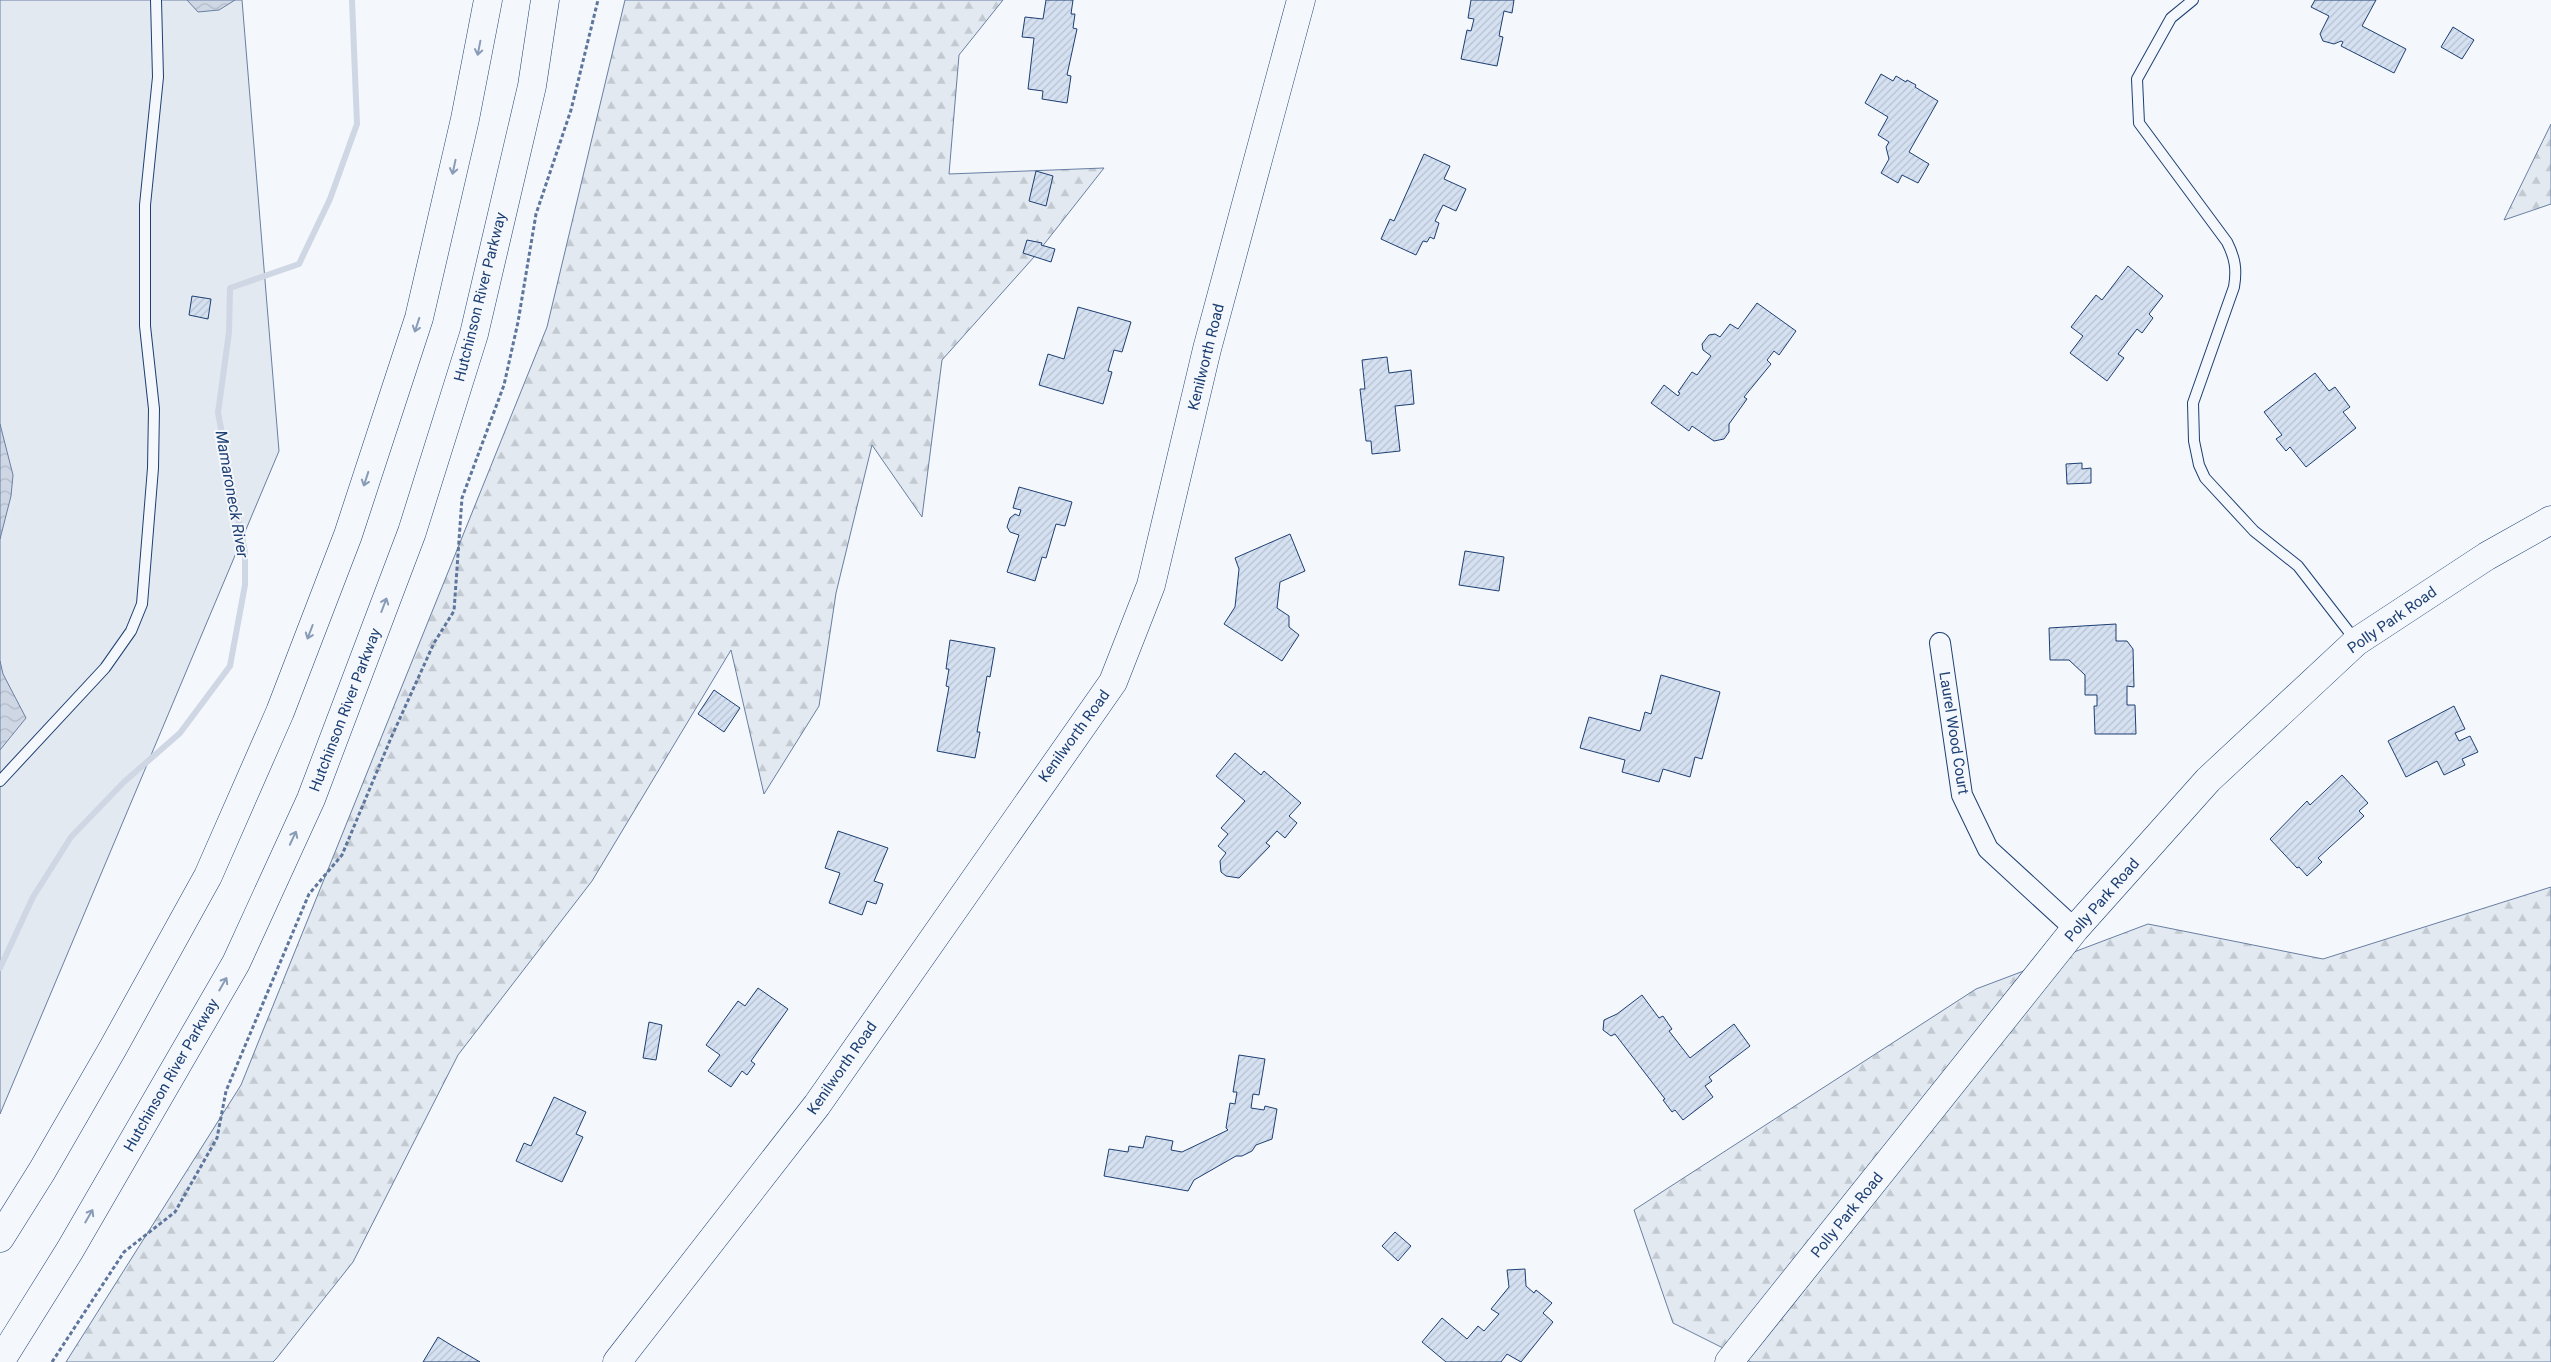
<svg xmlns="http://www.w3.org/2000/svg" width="2551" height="1362" viewBox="0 0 2551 1362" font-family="Roboto,sans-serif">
<defs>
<pattern id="forest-firs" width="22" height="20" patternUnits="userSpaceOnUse" patternTransform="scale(1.25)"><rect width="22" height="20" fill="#e3e9f0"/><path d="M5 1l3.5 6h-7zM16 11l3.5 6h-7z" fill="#c2c9d1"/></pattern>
<pattern id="water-waves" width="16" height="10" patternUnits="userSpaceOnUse" patternTransform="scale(1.25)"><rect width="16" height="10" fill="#cfd7e4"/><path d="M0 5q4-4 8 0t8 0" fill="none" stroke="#b1bac7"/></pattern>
<pattern id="building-hatch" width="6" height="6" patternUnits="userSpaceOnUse" patternTransform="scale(1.25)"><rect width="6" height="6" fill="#d5e0f0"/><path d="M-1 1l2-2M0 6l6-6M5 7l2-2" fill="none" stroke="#b6c1d1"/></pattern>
</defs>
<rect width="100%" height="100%" fill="#f4f7fb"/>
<polygon fill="#e3e9f0" stroke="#687fa3" points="0,0 242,0 279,451 0,1114"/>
<g fill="url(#forest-firs)" stroke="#687fa3">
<polygon points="625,0 1003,0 959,55 949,174 1104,168 1034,257 942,360 922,517 872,445 836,593 819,706 764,794 731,650 592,881 458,1055 353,1262 276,1359 273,1362 66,1362 241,1085 547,327"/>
<polygon points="2551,124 2551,204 2504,220"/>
<polygon points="2551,887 2551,1362 1751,1362 1673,1323 1634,1210 1976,989 2148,924 2323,959"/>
</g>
<g fill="url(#water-waves)" stroke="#687fa3">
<polygon points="187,0 235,0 219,10 198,12"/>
<polygon points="0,424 13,475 11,496 0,539"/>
<polygon points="0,661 3,674 26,718 0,750"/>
</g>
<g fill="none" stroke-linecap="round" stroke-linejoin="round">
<polyline stroke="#cfd7e4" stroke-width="6" points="0,968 33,897 71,837 124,782 180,733 230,666 245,585 245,552 218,413 229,332 230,288 299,264 330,199 357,124 352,0"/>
</g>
<g fill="url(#building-hatch)" stroke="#1d3f73">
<polygon points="1046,0 1073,0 1071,14 1075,14 1073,28 1077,29 1067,75 1071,76 1067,103 1042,99 1043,91 1028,89 1034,38 1022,37 1025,17 1043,19"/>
<polygon points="1471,0 1514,0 1512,13 1504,11 1499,36 1503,37 1497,66 1461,59 1467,30 1471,31 1474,19 1468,18"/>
<polygon points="2315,0 2376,0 2362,26 2406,49 2394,73 2341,46 2343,42 2341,41 2334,44 2323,41 2320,34 2329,16 2311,7"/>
<polygon points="2453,27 2474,40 2462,59 2441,47"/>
<polygon points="1881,74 1893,81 1896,76 1906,82 1907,80 1916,85 1915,87 1938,101 1909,152 1929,164 1918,183 1902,175 1898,183 1881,173 1889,159 1886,147 1889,142 1878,135 1888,117 1865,103"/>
<polygon points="1424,154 1450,166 1444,179 1466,189 1456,211 1443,205 1435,221 1439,223 1434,239 1430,237 1427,242 1423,241 1416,255 1381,239 1390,219 1394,221"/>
<polygon points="1036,171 1053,176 1046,206 1029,201"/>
<polygon points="1027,240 1042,243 1041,245 1055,249 1051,262 1023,253"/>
<polygon points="2128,266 2163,296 2149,314 2153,318 2142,333 2137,329 2118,354 2124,358 2107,381 2070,353 2083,336 2071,327 2096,295 2102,300"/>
<polygon points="192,296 211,299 208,319 189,315"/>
<polygon points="1757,303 1796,331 1779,355 1774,351 1767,360 1771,364 1744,397 1747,399 1729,424 1729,432 1724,439 1714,441 1692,426 1689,431 1651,403 1664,385 1678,396 1680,393 1678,392 1692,372 1697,375 1711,356 1703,350 1702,344 1709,335 1715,334 1720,337 1730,324 1738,329"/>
<polygon points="1078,307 1131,322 1122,352 1114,350 1108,371 1112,372 1103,404 1039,385 1048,354 1064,359"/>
<polygon points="1387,357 1389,373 1411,370 1414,404 1395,406 1400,451 1372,454 1371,441 1366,441 1360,389 1365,389 1362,360"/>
<polygon points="2315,373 2329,391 2335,387 2350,407 2343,412 2356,428 2306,467 2290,447 2286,451 2276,439 2282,435 2264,412"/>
<polygon points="2082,463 2082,469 2091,468 2091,483 2067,484 2066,464"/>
<polygon points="1019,487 1072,502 1065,526 1056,524 1046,558 1042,557 1035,581 1007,572 1019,535 1010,532 1007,527 1010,518 1015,514 1019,516 1021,510 1013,508"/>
<polygon points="1290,534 1305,571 1280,582 1277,608 1289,616 1289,627 1299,635 1282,661 1224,624 1235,607 1239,569 1235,558"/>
<polygon points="1465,551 1504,557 1499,591 1459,585"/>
<polygon points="2116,624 2116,641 2127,641 2133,649 2134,687 2127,686 2127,705 2135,705 2136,734 2095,734 2094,706 2097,706 2097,695 2085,695 2085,675 2069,660 2050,660 2049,628"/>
<polygon points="950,640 995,648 990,677 987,676 986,682 977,732 980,732 975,758 937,751 949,687 946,686 949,669 946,669"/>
<polygon points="1661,675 1720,692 1702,759 1695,757 1690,777 1663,769 1659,782 1622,772 1625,760 1580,748 1589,717 1640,731 1645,712 1651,714"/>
<polygon points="714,690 740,708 724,732 698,714"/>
<polygon points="2454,706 2465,729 2455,733 2459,741 2470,736 2478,752 2462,759 2465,765 2444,775 2437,761 2406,777 2388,741"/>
<polygon points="1235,753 1261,775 1264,771 1301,803 1289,816 1297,823 1285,838 1277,831 1266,843 1270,846 1239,878 1226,876 1221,872 1220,861 1226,853 1218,846 1228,834 1221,828 1245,801 1216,776"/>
<polygon points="2342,775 2368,803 2359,811 2364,816 2318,858 2322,862 2307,876 2299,867 2297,868 2270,839 2307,801 2310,805"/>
<polygon points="838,831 888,848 874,881 883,884 876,904 867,901 862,915 829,903 840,873 825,868"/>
<polygon points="758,988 788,1009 751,1061 755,1064 747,1075 742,1071 731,1087 708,1071 720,1055 706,1045 738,1001 745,1006"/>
<polygon points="1642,995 1659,1018 1663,1016 1672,1029 1669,1031 1690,1058 1734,1024 1750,1046 1709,1077 1712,1081 1705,1086 1713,1097 1683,1120 1675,1110 1672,1112 1663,1100 1665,1099 1615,1034 1611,1036 1603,1030 1604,1020 1617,1014"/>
<polygon points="649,1022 662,1025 656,1060 643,1058"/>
<polygon points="1239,1055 1265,1059 1259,1095 1253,1094 1251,1108 1264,1110 1265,1106 1277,1109 1272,1139 1256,1145 1252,1151 1242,1156 1236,1156 1194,1180 1188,1191 1104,1176 1109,1149 1128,1152 1129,1146 1143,1148 1146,1136 1173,1141 1171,1150 1182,1152 1228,1130 1226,1128 1230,1103 1235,1104 1237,1092 1233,1092"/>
<polygon points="554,1097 586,1112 576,1134 583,1137 562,1182 516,1161 524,1143 531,1146"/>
<polygon points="1395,1232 1411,1246 1398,1261 1382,1246"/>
<polygon points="1525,1269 1526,1286 1534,1293 1536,1290 1552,1303 1543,1313 1553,1322 1521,1362 1507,1354 1501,1362 1446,1362 1422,1342 1442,1318 1467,1339 1478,1326 1484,1331 1499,1314 1491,1309 1509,1287 1507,1270"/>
<polygon points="438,1337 451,1345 480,1362 423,1362"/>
</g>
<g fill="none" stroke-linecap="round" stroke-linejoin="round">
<defs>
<g id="lane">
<path d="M2193 0 2171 18 2137 79 2139 123 2227 242C2235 258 2237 269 2234 287L2193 403 2194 441 2199 465 2205 478 2254 531 2298 566 2356 641"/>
<polyline points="0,781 105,668 131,631 142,604 153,468 154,409 145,326 145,205 158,77 156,0"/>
</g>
<polyline id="street" points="1940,643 1962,795 1988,849 2075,929"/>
<g id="secondary">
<polyline points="617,1362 817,1105 1113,682 1151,585 1207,349 1301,0"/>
<polyline points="1729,1362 2075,929 2208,780 2356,642 2487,556 2551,520"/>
</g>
<g id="highway">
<polyline points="0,1238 42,1171 113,1048 208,876 280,712 348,535 419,318 465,119 488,0"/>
<polyline points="0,1362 70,1250 236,963 311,799 412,532 474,334 532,86 545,0"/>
</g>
</defs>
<use href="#lane" stroke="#1d3f73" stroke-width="12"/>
<use href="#street" stroke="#1d3f73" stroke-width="22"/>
<use href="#secondary" stroke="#1d3f73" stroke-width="29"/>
<use href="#highway" stroke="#1d3f73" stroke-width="29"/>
<polyline stroke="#5e769c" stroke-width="3" stroke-dasharray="4 2.5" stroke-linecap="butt" points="52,1362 124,1252 175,1212 217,1138 226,1091 309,894 342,855 391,738 434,643 454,611 462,498 504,385 518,322 536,214 571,110 598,0"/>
<use href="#lane" stroke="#f4f7fb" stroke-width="10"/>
<use href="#street" stroke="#f4f7fb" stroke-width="20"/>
<use href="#secondary" stroke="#f4f7fb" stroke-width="28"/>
<use href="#highway" stroke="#f4f7fb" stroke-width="28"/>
</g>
<defs><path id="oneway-shaft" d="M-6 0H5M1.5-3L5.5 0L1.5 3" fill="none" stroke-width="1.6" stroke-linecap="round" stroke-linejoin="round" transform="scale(1.25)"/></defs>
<g stroke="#889bb7">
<use href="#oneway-shaft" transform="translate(479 48) rotate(101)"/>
<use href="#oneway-shaft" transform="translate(454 167) rotate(102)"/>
<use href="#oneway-shaft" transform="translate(417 325) rotate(108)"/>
<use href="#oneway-shaft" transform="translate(366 479) rotate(108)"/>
<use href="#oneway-shaft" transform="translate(384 605) rotate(-69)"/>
<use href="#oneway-shaft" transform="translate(310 632) rotate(111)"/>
<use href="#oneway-shaft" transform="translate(293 838) rotate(-65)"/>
<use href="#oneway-shaft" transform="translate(223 984) rotate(-60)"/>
<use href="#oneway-shaft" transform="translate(89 1216) rotate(-60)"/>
</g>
<g text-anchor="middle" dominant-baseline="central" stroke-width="4" stroke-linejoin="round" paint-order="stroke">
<g font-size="15" fill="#1d3f73" stroke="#f4f7fb">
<text transform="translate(480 297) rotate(-76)">Hutchinson River Parkway</text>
<text transform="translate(1206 357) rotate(-76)">Kenilworth Road</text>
<text transform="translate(2392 620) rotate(-35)">Polly Park Road</text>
<text transform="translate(345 710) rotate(-69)">Hutchinson River Parkway</text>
<text transform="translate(1954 733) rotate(81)">Laurel Wood Court</text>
<text transform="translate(1074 736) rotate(-54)">Kenilworth Road</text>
<text transform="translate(2102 900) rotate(-49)">Polly Park Road</text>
<text transform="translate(842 1068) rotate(-55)">Kenilworth Road</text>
<text transform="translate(171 1075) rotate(-60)">Hutchinson River Parkway</text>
<text transform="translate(1847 1215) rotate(-51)">Polly Park Road</text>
</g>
<g font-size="16" font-style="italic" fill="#1d3f73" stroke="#f4f7fb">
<text transform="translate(232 494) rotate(80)">Mamaroneck River</text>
</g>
</g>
</svg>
